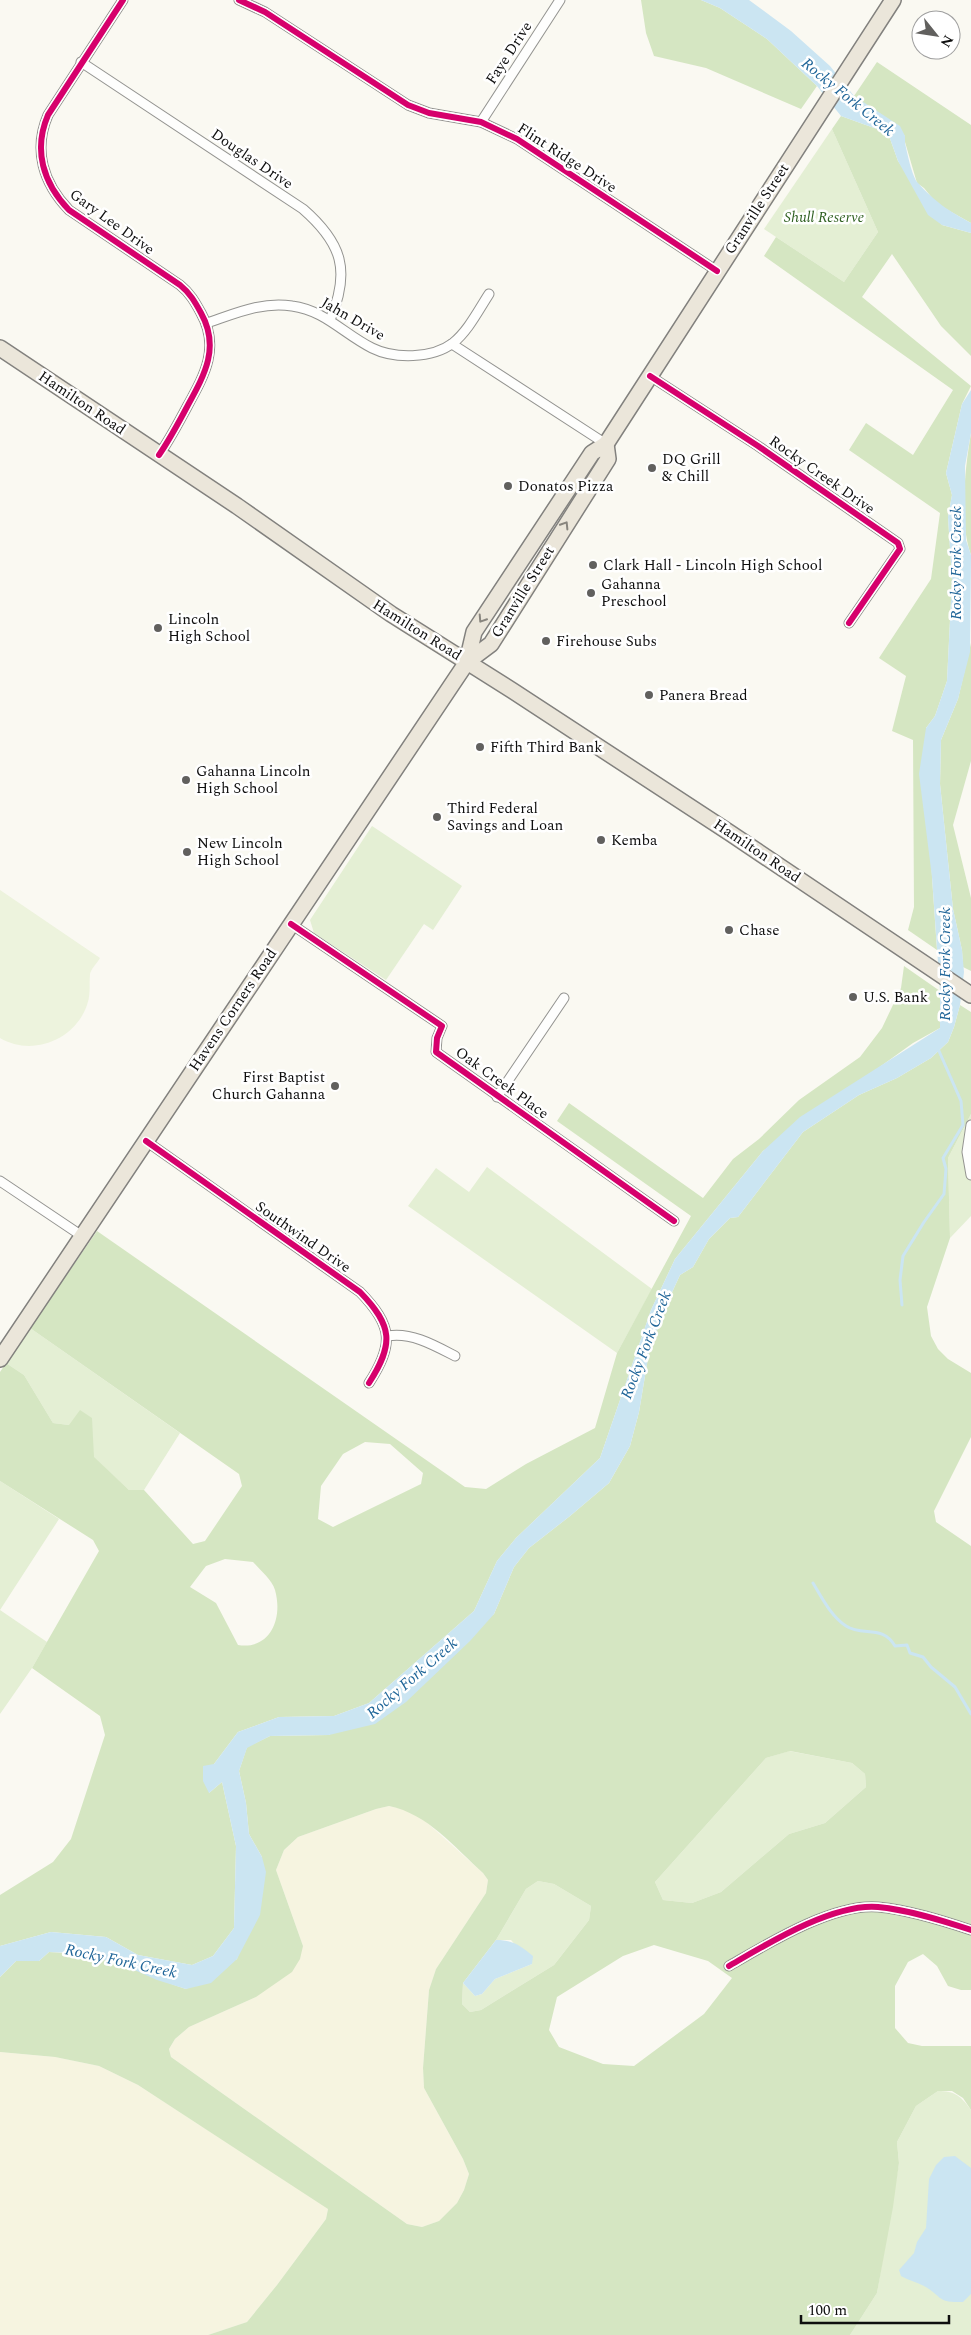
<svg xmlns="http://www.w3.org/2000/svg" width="971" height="2335" viewBox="0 0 971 2335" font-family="Spectral,serif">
<rect width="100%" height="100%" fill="#faf9f2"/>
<g fill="#f6f4e0">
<polygon points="389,1806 406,1810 424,1820 483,1873 488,1880 486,1893 436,1969 429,1990 423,2068 424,2088 463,2159 469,2174 464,2190 457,2203 439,2221 422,2227 407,2224 171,2057 169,2049 175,2039 189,2027 256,1997 303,1946 276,1870 284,1850 298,1837 376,1809"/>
<polygon points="0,2052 55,2057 99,2066 138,2085 323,2205 328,2209 326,2219 277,2285 247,2322 208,2335 0,2335"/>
</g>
<g fill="#e4efd4">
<polygon points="832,129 878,232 844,282 764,229"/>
<polygon points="372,826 462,886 433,930 424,924 386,980 314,933 310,920"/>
<polygon points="971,1114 971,1216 950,1238 948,1158"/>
<polygon points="487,1167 652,1289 617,1353 408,1206 436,1168 469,1192"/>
<polygon points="30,1328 180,1433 144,1490 129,1490 93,1457 69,1425 53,1423 24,1375 6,1363"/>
<polygon points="0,1481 59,1519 0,1610 47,1642 32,1668 0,1714"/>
<polygon points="789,1751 852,1763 865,1774 866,1787 825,1823 789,1834 721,1892 692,1903 663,1900 655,1882 766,1758"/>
<polygon points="538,1881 554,1884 591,1906 589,1920 554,1965 481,2010 470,2012 462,2004 463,1983 475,1996 482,1994 495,1979 532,1964 511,1940 496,1940 526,1889"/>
<path d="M938 2091C955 2091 961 2096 971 2110V2335H850L877 2293 899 2163 897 2142 916 2106Z"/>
</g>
<g fill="#d5e6c2" fill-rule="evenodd">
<polygon points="641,0 701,0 720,8 767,39 817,86 801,109 706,68 654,56 646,33"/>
<polygon points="877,62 971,125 971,223 937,204 924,188 917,183 905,142 905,136 854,96"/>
<polygon points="841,116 888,133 898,161 942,225 971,233 971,356 941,326 892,254 862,297 971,386 962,404 946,473 952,495 948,517 952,580 947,681 935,716 926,728 932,877 937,950 908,930 914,907 913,740 892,731 906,676 879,658 931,579 940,513 849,450 866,423 913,455 953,390 764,256 776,237 844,282 878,232 832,129"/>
<path d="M971 433V555C959 523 965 467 971 433Z"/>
<polygon points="971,643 971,761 953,825 971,898 971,971 963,967 962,950 953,909 940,784 941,740 958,699"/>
<path d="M904 966 940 991V1028L913 1043 763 1151 675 1259 651 1310 600 1458 516 1538 497 1561 474 1611 369 1703 334 1716 279 1717 238 1732 214 1764 209 1793 222 1782 236 1846 234 1928 213 1956 192 1965 138 1955 106 1937 51 1932 0 1946V1895L53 1862 71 1839 105 1735 100 1716 32 1668 99 1551 93 1540 0 1481V1372L6 1363 24 1375 53 1423 69 1425 80 1410 92 1418 94 1457 129 1490H144L193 1544 205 1541 242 1486 239 1474 30 1328 97 1231 465 1487 486 1489 526 1464 595 1428 617 1353 691 1216 557 1121 569 1103 703 1198 733 1159 759 1139 799 1100 860 1057 882 1028 901 988ZM365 1442 390 1444 423 1473 421 1484 333 1527 318 1519 321 1486 343 1454ZM225 1559 253 1562C260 1570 272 1580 275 1590 283 1618 271 1650 238 1645L216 1603 190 1587 206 1566Z"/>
<path d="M960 1005 971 1012V1114L948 1158 950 1238 927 1307 931 1336 938 1349 948 1359 971 1373V1437L934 1511 936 1522 971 1546V1990H961L948 1986 937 1966 923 1954 908 1962 895 1986V2028L908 2043 922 2046H971V2110L963 2098 952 2091H938L916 2106 897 2142 899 2163 893 2207 877 2293 850 2335H208L247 2322 277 2285 326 2219 328 2209 138 2085 99 2066 55 2057 0 2052V1977L16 1961H39L49 1952C73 1953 98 1956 121 1964 143 1972 164 1982 186 1989L237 1959 262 1857 249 1834 246 1803 239 1771 247 1747 270 1736 329 1735 494 1614 514 1567 529 1548 570 1516 609 1483 630 1446 639 1412 649 1352 668 1301 680 1275 693 1267 709 1239 730 1218 738 1217 803 1132 859 1095 897 1078 931 1058 948 1042 954 1027ZM790 1751 852 1763 865 1774 866 1787 825 1823 789 1834 721 1892 692 1903 663 1900 655 1882 766 1758ZM389 1806C428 1814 454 1847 483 1873L488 1880 486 1893 436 1969 429 1990 423 2068 424 2088 463 2159 469 2174 464 2190 457 2203 439 2221 422 2227 407 2224 171 2057 169 2049 175 2039 189 2027 256 1997 292 1972 300 1959 303 1946 276 1870 284 1850 298 1837 376 1809ZM538 1881 554 1884 591 1906 589 1920 554 1965 481 2010 470 2012 462 2004 463 1983 496 1940 526 1889ZM654 1945 708 1961 732 1978 704 2014 634 2066 603 2064 559 2047 549 2030 557 1997 623 1956Z"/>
</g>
<path fill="#edf3dd" d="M0 890 100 958C97 963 91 969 90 974 89 985 91 994 87 1005 75 1040 32 1057 0 1038Z"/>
<g fill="#cbe5f2">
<path d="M701 0H749L791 31 830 66 854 96 900 126 905 136V143C907 152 912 177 918 183 935 202 949 211 971 223V233L942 225 928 215 898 161 888 133 841 116 817 86 767 39 720 8Z"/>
<polygon points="971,390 971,433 965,466 966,540 971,555 970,652 958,699 941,740 940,784 953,909 962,950 964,972 960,1005 954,1027 948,1042 931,1058 897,1078 859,1095 803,1132 738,1217 730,1218 709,1239 693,1267 680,1275 668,1301 649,1352 639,1412 630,1446 609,1483 570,1516 529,1548 514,1567 494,1614 470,1641 406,1702 375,1724 329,1735 270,1736 247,1748 239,1771 246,1803 249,1834 262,1857 266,1872 260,1915 237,1959 211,1983 186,1989 157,1980 121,1964 74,1953 49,1952 39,1961 16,1961 0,1977 0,1946 51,1932 106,1937 138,1955 192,1965 213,1956 234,1928 236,1846 222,1782 209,1793 203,1781 203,1766 214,1764 238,1732 279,1717 334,1716 369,1703 474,1611 497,1561 516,1538 600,1458 651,1310 675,1259 763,1151 800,1117 940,1028 940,991 932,877 919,774 926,728 935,716 947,681 952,580 948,517 952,495 946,473 962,404"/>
<path d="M496 1940C513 1940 520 1945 533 1956L532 1964 495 1979 482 1994 475 1996 463 1983Z"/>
<path d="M955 2156 971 2168V2294L963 2302C937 2303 943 2297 924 2286 916 2282 908 2280 901 2276L899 2270 914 2253 917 2242 926 2228 929 2179 936 2165 944 2157Z"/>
</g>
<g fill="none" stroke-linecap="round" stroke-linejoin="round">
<g stroke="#cbe5f2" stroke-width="3">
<polyline points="902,1305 900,1280 903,1256 924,1222 944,1194 946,1169 943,1158 963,1125 961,1101 939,1051"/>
<path d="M813 1583C822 1598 831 1616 846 1626 863 1637 882 1624 895 1646L907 1645 910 1653 923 1657 931 1667 955 1687 971 1714"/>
</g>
<defs>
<g id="minor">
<path d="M123 0 48 115C33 150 43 183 69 210L180 285C190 293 195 302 201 313 220 347 205 374 188 405 179 422 170 439 159 455"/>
<polyline points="239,0 265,12 408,105 429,113 481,122 517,139 717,271"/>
<path d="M81 62 303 209C342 243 351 271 330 320"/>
<polyline points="481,122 560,0"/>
<path d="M207 323C234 314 262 301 292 306 324 310 344 334 372 348 394 359 432 359 453 343 468 331 478 311 489 294"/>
<polyline points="452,344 606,444"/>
<polyline points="650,376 758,446 898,543 900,549 849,623"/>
<polyline points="291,924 442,1026 437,1038 436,1052 674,1221"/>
<polyline points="497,1097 564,998"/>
<polyline points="971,1125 967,1152 971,1175"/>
<path d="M146 1141 360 1292C393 1326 394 1344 369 1383"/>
<polyline points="0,1181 82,1236"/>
<path d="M388 1336C411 1332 434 1345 455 1356"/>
<path d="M729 1966C767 1944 833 1903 878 1907 909 1910 941 1920 971 1930"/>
</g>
<g id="primary">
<polyline points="0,348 237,506 391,614 513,691 730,833 971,995"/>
<polyline points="467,662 474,632 592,453 606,444 893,0"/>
<polyline points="0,1359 467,662 491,644 608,459 606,444"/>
</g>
</defs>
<use href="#minor" stroke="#949491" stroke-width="11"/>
<use href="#primary" stroke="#82817e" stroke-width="18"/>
<use href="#minor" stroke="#fefefd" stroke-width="9"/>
<use href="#primary" stroke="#ebe6da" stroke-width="15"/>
<defs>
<g id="cycleway">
<path d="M123 0 48 115C33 150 43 183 69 210L180 285C190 293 195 302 201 313 220 347 205 374 188 405 179 422 170 439 159 455"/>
<polyline points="239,0 265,12 408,105 429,113 481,122 517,139 717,271"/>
<polyline points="650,376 758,446 898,543 900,549 849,623"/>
<polyline points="291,924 442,1026 437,1038 436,1052 674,1221"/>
<path d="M146 1141 360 1292C393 1326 394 1344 369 1383"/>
<path d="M729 1966C767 1944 833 1903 878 1907 909 1910 941 1920 971 1930"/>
</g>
</defs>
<use href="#cycleway" stroke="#fff" stroke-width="9"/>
<use href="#cycleway" stroke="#d6006c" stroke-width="6"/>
</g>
<defs><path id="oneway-chevron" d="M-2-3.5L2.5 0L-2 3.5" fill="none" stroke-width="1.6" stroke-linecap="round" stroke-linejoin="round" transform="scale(1.25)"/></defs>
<g stroke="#88857e">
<use href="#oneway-chevron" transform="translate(565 525) rotate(-58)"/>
<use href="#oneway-chevron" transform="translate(482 619) rotate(123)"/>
</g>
<g fill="#61605e" stroke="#fff" stroke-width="2">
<circle cx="652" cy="468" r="5"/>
<circle cx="508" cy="486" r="5"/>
<circle cx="593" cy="565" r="5"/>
<circle cx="591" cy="593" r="5"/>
<circle cx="158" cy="628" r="5"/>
<circle cx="546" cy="641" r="5"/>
<circle cx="649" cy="695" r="5"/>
<circle cx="480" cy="747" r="5"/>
<circle cx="186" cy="780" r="5"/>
<circle cx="437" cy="817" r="5"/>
<circle cx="601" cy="840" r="5"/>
<circle cx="187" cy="852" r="5"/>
<circle cx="729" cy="930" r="5"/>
<circle cx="853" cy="997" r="5"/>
<circle cx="335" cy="1086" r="5"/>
</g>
<g text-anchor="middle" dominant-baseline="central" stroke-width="5" stroke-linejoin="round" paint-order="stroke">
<g font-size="15" fill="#0e0e0e" stroke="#fff">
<text transform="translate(509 53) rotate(-57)">Faye Drive</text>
<text transform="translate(567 158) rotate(33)">Flint Ridge Drive</text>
<text transform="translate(252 159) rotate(34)">Douglas Drive</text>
<text transform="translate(757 209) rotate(-57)">Granville Street</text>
<text transform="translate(112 222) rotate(36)">Gary Lee Drive</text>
<text transform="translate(353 319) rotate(30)">Jahn Drive</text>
<text transform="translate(82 403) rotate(34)">Hamilton Road</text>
<text transform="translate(822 475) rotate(35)">Rocky Creek Drive</text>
<text transform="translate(523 592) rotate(-58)">Granville Street</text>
<text transform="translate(417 630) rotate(32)">Hamilton Road</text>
<text transform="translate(757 851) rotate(34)">Hamilton Road</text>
<text transform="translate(233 1010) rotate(-56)">Havens Corners Road</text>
<text transform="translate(502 1083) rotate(36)">Oak Creek Place</text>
<text transform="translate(303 1237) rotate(35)">Southwind Drive</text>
</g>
<g font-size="15" font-style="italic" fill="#306122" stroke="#fff">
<text x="824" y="217">Shull Reserve</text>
</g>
<g font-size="15" fill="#0e0e0e" stroke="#fff" text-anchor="start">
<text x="662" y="459">DQ Grill<tspan x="662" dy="17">&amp; Chill</tspan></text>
<text x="518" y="486">Donatos Pizza</text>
<text x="603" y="565">Clark Hall - Lincoln High School</text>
<text x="601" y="584">Gahanna<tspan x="601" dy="17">Preschool</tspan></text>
<text x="168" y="619">Lincoln<tspan x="168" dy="17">High School</tspan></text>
<text x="556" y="641">Firehouse Subs</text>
<text x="659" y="695">Panera Bread</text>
<text x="490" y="747">Fifth Third Bank</text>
<text x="196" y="771">Gahanna Lincoln<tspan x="196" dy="17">High School</tspan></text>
<text x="447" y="808">Third Federal<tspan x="447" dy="17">Savings and Loan</tspan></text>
<text x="611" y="840">Kemba</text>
<text x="197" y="843">New Lincoln<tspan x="197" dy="17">High School</tspan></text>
<text x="739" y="930">Chase</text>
<text x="863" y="997">U.S. Bank</text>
<text x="325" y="1077" text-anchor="end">First Baptist<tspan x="325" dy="17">Church Gahanna</tspan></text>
</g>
<g font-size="16" font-style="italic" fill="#1f6598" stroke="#fff">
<text transform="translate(848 97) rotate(39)">Rocky Fork Creek</text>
<text transform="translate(956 563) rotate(-90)">Rocky Fork Creek</text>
<text transform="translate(945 964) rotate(-90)">Rocky Fork Creek</text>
<text transform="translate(646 1345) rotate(-69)">Rocky Fork Creek</text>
<text transform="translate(412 1678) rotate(-41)">Rocky Fork Creek</text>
<text transform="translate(121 1961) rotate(12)">Rocky Fork Creek</text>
</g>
</g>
<g transform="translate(936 35) rotate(120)"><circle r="24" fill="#ffffff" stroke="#9f9f9f"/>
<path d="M0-4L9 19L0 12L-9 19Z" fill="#61605e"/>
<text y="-8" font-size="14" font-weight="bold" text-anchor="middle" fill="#0e0e0e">N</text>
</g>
<path d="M801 2315v8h148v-8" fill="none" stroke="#0e0e0e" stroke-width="2.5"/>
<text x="808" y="2315" font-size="15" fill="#0e0e0e" stroke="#ffffff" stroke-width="4" paint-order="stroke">100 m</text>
</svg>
